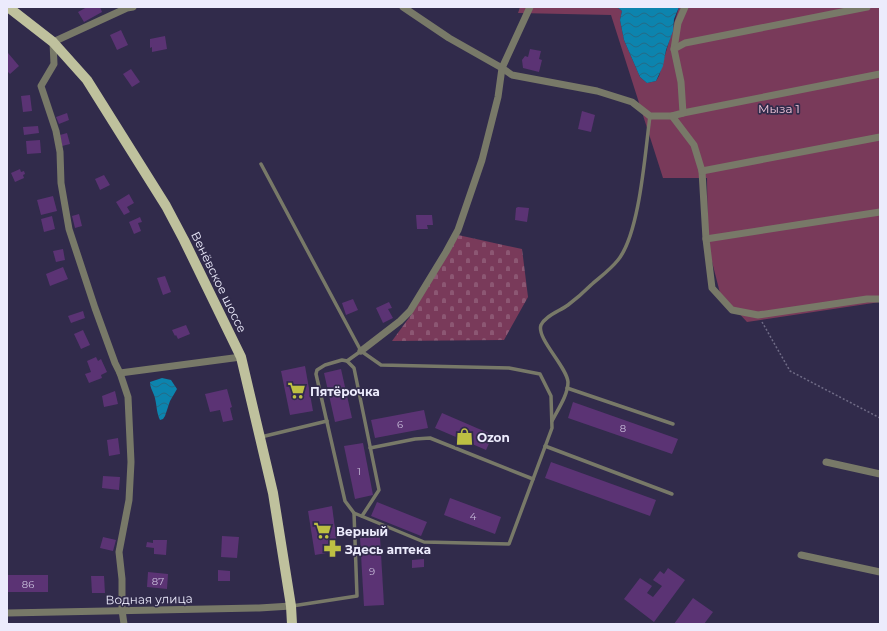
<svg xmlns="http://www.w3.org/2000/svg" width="887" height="631" viewBox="0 0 887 631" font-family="Montserrat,sans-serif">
<defs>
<pattern id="cemetery-stones" width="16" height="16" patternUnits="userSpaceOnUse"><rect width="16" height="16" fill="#793a5a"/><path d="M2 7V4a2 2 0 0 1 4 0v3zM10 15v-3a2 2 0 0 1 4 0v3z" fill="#8c5773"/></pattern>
<pattern id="water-waves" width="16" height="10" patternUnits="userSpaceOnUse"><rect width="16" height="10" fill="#0c84ae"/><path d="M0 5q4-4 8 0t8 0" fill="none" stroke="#246b87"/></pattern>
</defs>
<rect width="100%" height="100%" fill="#312b4b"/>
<polygon fill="url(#cemetery-stones)" points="458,235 522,249 528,297 504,340 392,341 411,315"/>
<polygon fill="#793a5a" points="520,7 602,7 606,8 617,7 622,11 620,20 624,40 640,77 647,83 656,81 659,76 679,7 880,7 880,302 747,322 720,293 708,246 707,178 663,178 611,15 518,13"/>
<g fill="url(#water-waves)">
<polygon points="617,7 679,7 674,19 673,31 666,50 663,66 656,81 647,83 640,77 624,40 620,20 622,11"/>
<path d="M162 378 171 380 177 389 170 401 165 416 163 419 160 420C156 412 157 403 154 395 152 390 150 387 150 382Z"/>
</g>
<g fill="#5b3374">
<polygon points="87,7 100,7 102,12 84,22 78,12"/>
<polygon points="121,30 128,45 117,50 110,35"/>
<polygon points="165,36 167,49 152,52 152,47 150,48 150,39"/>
<polygon points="530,49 541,51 539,59 542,60 539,72 523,68 522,60 525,56 528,57"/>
<polygon points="8,53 19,66 10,74 7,71"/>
<polygon points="131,69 140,82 132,87 123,74"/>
<polygon points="30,95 32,111 23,112 21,96"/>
<polygon points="582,111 595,115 591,132 578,129"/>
<polygon points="67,113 69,120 59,124 56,117"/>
<polygon points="38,126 39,133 24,135 23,127"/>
<polygon points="67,133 70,144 62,146 60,135"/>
<polygon points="40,140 41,153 27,154 26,141"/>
<polygon points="20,169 21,172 24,171 25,174 23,175 24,178 15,182 11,173"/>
<polygon points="104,175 110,185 100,190 95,179"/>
<polygon points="129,194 134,203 127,207 130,212 124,215 116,202"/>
<polygon points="53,196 57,211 41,215 37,200"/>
<polygon points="518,207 529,208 527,222 515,220 516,208"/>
<polygon points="79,214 82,226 75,228 72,216"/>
<polygon points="416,215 432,215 433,225 427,225 428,229 417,229"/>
<polygon points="52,216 55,229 44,232 41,219"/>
<polygon points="140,217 142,222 138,223 141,231 134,234 129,222"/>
<polygon points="63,249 65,260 56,262 53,251"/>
<polygon points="63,267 68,279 50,286 46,274"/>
<polygon points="165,276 171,292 163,295 157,278"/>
<polygon points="353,299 358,310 346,315 342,303"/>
<polygon points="389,302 392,308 388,309 393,318 383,323 376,308"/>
<polygon points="83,311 85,318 71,323 68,316"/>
<polygon points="186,325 190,334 178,339 176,335 175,336 172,330"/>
<polygon points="83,330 90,345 81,349 74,334"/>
<polygon points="96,357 98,361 101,359 107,372 101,375 102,378 89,383 85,374 91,372 87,361"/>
<polygon points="305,366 313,411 290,415 281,371"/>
<polygon points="341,369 352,418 335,422 324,373"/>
<polygon points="227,389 232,407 230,408 233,420 223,422 220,410 210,412 205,394"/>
<polygon points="115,391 118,404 104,407 102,396"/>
<polygon points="573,402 678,439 672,454 568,418"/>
<polygon points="424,410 428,428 375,438 371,420"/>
<polygon points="442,413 493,435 486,450 435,428"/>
<polygon points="118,438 120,454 109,456 107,440"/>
<polygon points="363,443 373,495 355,499 344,446"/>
<polygon points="551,462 656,500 650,516 545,478"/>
<polygon points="103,476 120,477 119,490 102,488"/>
<polygon points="450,498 501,517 495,534 444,515"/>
<polygon points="377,502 427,522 421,536 371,516"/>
<polygon points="332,506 338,551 315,555 308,511"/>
<polygon points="222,536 239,537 237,558 221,557"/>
<polygon points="103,537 116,540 113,551 100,548"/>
<polygon points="380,537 384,605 364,606 360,538"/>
<polygon points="153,540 167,540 166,555 154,554 154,548 146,547 147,542 153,543"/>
<polygon points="424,559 424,567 412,568 412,560"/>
<polygon points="668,568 685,580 654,622 624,599 640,578 652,586 647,593 653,597 662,586 653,580 660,571 664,574"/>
<polygon points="218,570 230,571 230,581 218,581"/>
<polygon points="148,572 168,574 167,589 147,587"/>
<rect x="7" y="575" width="41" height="17"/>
<polygon points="91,576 104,576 105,593 92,593"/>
<polygon points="693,598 713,612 704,624 674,624"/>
</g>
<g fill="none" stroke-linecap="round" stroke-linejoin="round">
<polyline stroke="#6f6b86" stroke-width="1.5" stroke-dasharray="2 2" stroke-linecap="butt" points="762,322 790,371 880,418"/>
<g stroke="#787968" stroke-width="3.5">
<polyline points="261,164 361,351 381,365 509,368 540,374 551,396 552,428 509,544 424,542 354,513 357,596 292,606"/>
<polyline points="347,361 354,368 379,490 362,516"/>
<polyline points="567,388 673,424"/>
<path d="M552 421C558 409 568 395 568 382 567 367 536 338 541 325 546 315 560 311 568 305 576 299 584 292 591 285 600 277 610 270 618 260 640 233 645 152 650 116"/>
<polyline points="261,437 327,421"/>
<polyline points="545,446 672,494"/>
<polyline points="370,448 415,439 430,438 533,479"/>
<polyline points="354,513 345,501 316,374 317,370 325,365 342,360 347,361 361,351"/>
</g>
<g stroke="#787968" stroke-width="7">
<polyline points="403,7 449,38 502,68 512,75 597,91 632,102 650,116 672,116 694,145 702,171 706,239 712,288 732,310 758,315 867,299 880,299"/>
<polyline points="674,49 678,23 685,7"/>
<polyline points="683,113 880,74"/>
<polyline points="672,116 683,113 681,82 674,49 685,43 867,7"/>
<polyline points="702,171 880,137"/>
<polyline points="706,239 880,212"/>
<polyline points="361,351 400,321 410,311 446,252 458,230 482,160 498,97 502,68 530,7"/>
<polyline points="120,373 241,357"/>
<polyline points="826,462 880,474"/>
<polyline points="801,555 880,572"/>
<polyline points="7,613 259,608 291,606"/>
<polyline points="124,624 122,610 122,579 119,552 129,500 131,462 128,397 120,373 115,363 95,308 69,229 61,183 60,152 56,131 41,86 54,64 53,42 127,8 133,7"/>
</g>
<polyline stroke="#bfc19d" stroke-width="10" points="8,7 53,42 87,80 166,206 184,240 241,357 273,493 291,606 292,624"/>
</g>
<defs>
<symbol id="supermarket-bare" viewBox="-9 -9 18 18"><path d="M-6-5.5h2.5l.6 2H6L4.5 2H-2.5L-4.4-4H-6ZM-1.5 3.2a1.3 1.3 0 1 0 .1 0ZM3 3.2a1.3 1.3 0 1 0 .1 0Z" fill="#bdbf43" stroke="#312b4b" stroke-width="2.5" paint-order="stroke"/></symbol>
<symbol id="shop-bare" viewBox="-9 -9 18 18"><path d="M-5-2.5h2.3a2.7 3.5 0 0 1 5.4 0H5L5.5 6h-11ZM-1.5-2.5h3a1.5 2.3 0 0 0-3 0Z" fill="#bdbf43" stroke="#312b4b" stroke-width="2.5" paint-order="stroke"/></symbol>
<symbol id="pharmacy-bare" viewBox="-9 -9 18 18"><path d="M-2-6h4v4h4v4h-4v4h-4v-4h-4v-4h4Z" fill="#bdbf43" stroke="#312b4b" stroke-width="2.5" paint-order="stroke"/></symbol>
</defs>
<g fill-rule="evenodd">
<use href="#supermarket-bare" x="284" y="378" width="25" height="25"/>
<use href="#shop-bare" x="452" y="424" width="25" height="25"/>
<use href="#supermarket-bare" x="310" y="518" width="25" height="25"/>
<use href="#pharmacy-bare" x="320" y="536" width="25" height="25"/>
</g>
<g text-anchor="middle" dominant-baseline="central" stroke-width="3.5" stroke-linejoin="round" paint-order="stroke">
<g font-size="10" fill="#c8bdda">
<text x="400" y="424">6</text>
<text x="623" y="428">8</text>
<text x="359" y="471">1</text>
<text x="473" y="516">4</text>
<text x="372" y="571">9</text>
<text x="158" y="581">87</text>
<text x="28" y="584">86</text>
</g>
<g font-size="12" fill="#f5c8dc" stroke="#312b4b">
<text x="779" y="108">Мыза 1</text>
</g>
<g font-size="12" fill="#ecebfc" stroke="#312b4b">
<text transform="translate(219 282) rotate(64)">Венёвское шоссе</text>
<text transform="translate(149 599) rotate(-1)">Водная улица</text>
</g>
<g font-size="12" font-weight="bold" fill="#ecebfc" stroke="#312b4b" text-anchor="start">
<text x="310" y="391">Пятёрочка</text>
<text x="477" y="437">Ozon</text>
<text x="336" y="531">Верный</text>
<text x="345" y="549">Здесь аптека</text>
</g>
</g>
<rect width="887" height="631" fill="none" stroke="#ecebfc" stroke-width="16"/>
</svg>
